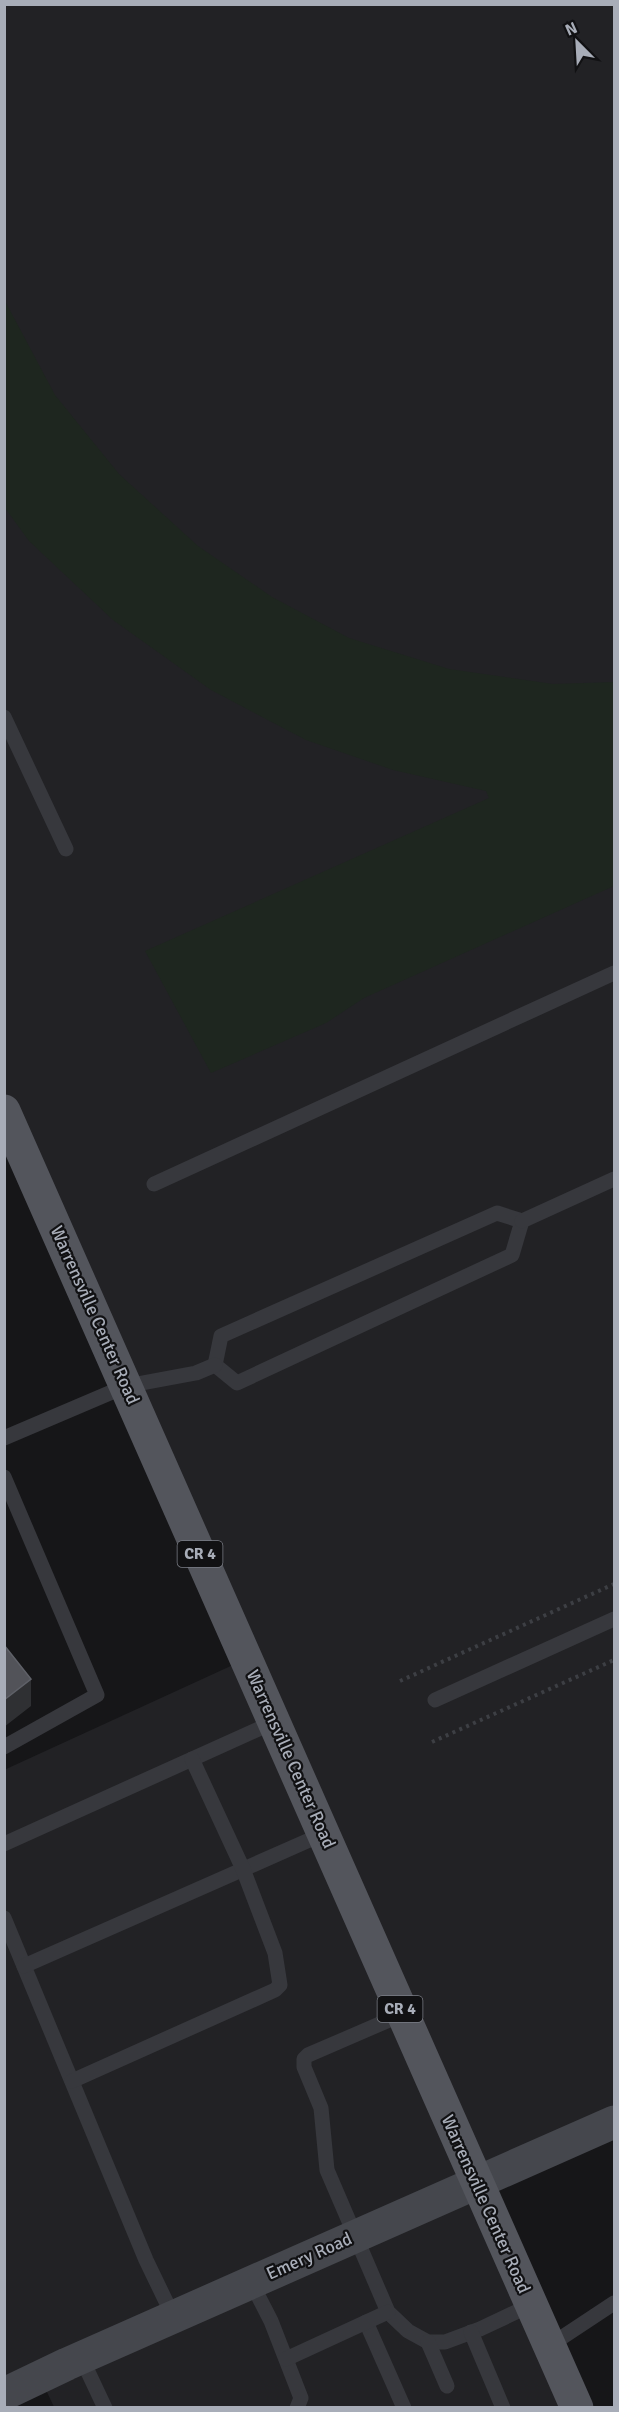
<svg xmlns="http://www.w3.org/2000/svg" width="619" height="2412" viewBox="0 0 619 2412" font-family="Signika,sans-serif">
<rect width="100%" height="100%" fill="#161618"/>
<polygon fill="#222225" points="5,5 614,5 614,2122 477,2184 568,2407 54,2407 40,2377 5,2394 4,1770 246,1659 5,1111"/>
<polygon fill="#1e261f" points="5,301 55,395 119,474 198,546 272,597 349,638 449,669 553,684 614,682 614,886 364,998 326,1023 211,1073 145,951 489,798 486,791 393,770 306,740 211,690 113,620 29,541 5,508"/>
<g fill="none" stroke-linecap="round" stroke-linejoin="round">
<g stroke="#3d3f44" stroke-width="4" stroke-dasharray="3 4.5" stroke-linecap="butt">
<polyline points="400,1681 614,1584"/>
<polyline points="432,1742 614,1660"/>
</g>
<g stroke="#37383d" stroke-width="15">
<polyline points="4,717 66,849"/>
<polyline points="154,1184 614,973"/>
<polygon points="497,1213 522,1221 512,1255 237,1383 215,1365 221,1336"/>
<polyline points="522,1221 614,1179"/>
<polyline points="4,1438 126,1386 196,1373 215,1365"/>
<polyline points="4,1477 97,1695 4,1747"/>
<polyline points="435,1700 614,1619"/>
<polyline points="4,1844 274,1722"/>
<polyline points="4,1918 146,2260 173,2316"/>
<polyline points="24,1966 323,1834"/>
<polyline points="403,2014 308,2055 304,2059 304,2067 321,2108 327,2170 388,2312 408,2331 428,2342 445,2342 480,2329 531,2305"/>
<polyline points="72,2081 275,1990 280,1985 275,1953 243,1869 192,1759"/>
<polyline points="251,2282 271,2321 301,2398 297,2408"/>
<polyline points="366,2322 404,2408"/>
<polyline points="471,2332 503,2408"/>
<polyline points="428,2342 447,2386"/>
<polyline points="549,2346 614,2303"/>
<polyline points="81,2357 105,2408"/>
<polyline points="286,2359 388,2312"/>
</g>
<polyline stroke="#45474d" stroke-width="33" points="4,2394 67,2364 614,2122"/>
<polyline stroke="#53555c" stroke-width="33" points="4,1111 577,2408"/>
</g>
<polygon fill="#2f3033" points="31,1679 31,1706 4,1727 4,1700"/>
<polygon fill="#525359" stroke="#5f6168" stroke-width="1.5" points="4,1645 31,1679 4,1700"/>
<g text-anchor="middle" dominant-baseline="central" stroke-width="4.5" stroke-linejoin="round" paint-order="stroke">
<g fill="#111113" stroke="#7b7e86" stroke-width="1.5">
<rect x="177.5" y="1541" width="45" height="26" rx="4.5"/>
<rect x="377.5" y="1996" width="45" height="26" rx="4.5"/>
</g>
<g font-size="16" font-weight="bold" fill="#a8adb8">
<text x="200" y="1554">CR 4</text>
<text x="400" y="2009">CR 4</text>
</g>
<g font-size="18" fill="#a8adb8" stroke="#111113">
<text transform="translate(95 1315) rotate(66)">Warrensville Center Road</text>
<text transform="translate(291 1759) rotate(66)">Warrensville Center Road</text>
<text transform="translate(486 2204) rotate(66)">Warrensville Center Road</text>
<text transform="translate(309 2256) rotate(-24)">Emery Road</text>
</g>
</g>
<rect width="619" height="2412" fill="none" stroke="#a8adb8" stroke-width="12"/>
<g transform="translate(577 42) rotate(336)" stroke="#111113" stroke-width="4.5" paint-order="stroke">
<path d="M0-4.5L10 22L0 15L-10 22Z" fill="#a8adb8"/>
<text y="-9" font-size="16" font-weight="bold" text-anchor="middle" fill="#a8adb8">N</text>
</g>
</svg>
